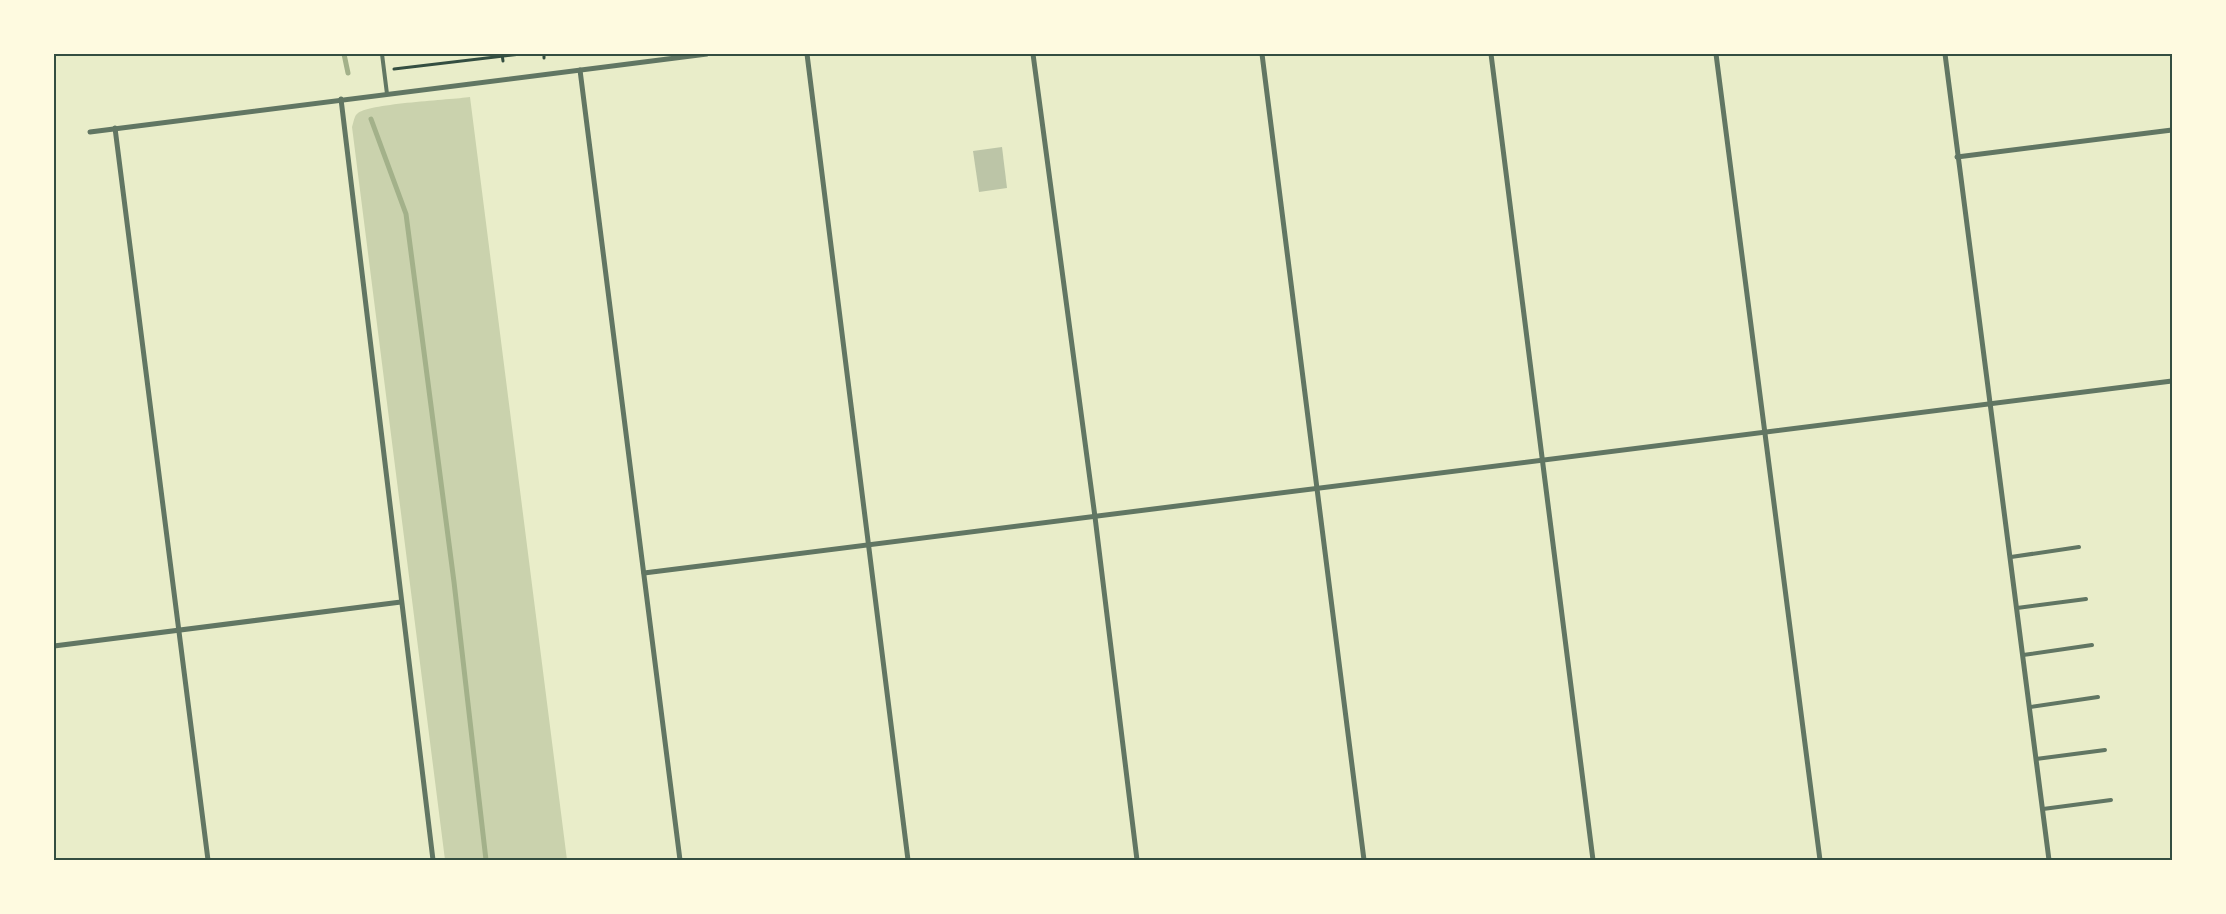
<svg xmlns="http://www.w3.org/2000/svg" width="2226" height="914" viewBox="0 0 2226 914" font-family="Arial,sans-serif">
<rect width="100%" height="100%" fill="#e9edc9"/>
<path fill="#cad2ad" d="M470 97 567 860H445L352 127C354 121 354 116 358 113 373 103 449 100 470 97Z"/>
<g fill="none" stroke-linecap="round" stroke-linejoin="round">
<g stroke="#a3b18a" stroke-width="5">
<polyline points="344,54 348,73"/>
<polyline points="371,119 406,214 454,582 486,860"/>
</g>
</g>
<polygon fill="#bcc5a7" points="1002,147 1007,188 979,192 973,151"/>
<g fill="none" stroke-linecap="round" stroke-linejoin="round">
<g stroke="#344e41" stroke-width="3">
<polyline points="502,54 503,61"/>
<polyline points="544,54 544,58"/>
<polyline points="394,69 521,54"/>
</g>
<g stroke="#617663" stroke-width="4">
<polyline points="382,54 387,94"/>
<polyline points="2011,557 2079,547"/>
<polyline points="2017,608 2086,599"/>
<polyline points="2023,655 2092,645"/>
<polyline points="2030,707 2098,697"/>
<polyline points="2036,759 2105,750"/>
<polyline points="2043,809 2111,800"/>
</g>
<g stroke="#617663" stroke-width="5">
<polyline points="807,54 908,860"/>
<polyline points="1033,54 1095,517 1137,860"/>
<polyline points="1262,54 1364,860"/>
<polyline points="1491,54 1593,860"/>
<polyline points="1716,54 1820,860"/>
<polyline points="1945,54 2049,860"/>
<polyline points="580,70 680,860"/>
<polyline points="341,99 433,860"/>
<polyline points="115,128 208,860"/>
<polyline points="90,132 707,54"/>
<polyline points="1957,157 2172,130"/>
<polyline points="644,573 2172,381"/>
<polyline points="54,646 401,602"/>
</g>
</g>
<rect width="2226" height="914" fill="none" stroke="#fefae0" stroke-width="110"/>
<rect x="55" y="55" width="2116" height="804" fill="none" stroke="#344e41" stroke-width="2"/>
</svg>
